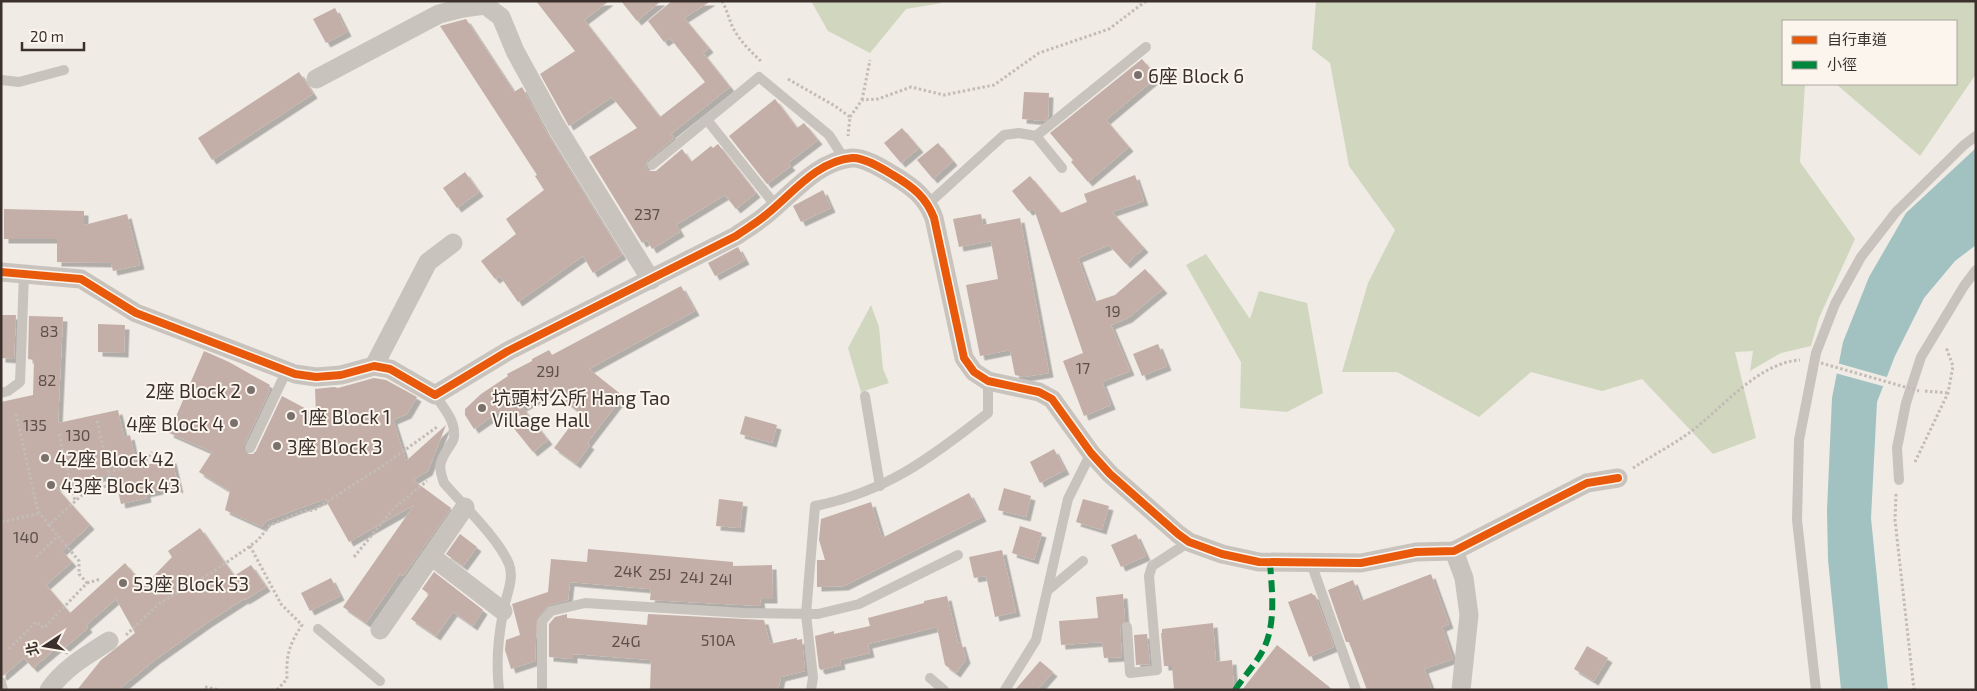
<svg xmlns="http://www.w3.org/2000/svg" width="1977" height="691" viewBox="0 0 1977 691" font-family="'Exo 2','Noto Sans TC',sans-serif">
<defs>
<filter id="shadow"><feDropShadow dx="4.5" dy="4.5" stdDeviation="0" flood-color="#0004"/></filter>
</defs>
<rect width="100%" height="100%" fill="#f0ebe5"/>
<g fill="#d1d6bf">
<polygon points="811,1 941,1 942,3 906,9 870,53 828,31"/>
<polygon points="1316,1 1976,1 1976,74 1920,156 1836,84 1956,84 1956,21 1783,21 1783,84 1805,84 1800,162 1855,239 1819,318 1811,346 1781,353 1750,371 1753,351 1735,352 1756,438 1713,454 1642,379 1602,391 1531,372 1479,417 1397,372 1342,372 1368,283 1395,230 1349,166 1330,63 1312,49"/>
<polygon points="1206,254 1250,319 1259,291 1307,303 1323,393 1287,412 1240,408 1241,362 1186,265"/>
<polygon points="871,305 879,327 883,369 889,383 861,392 848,348"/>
</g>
<polygon fill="#a1c2c1" points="1976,148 1976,245 1955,261 1924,298 1895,356 1877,402 1871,518 1888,690 1841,690 1828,560 1827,510 1832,398 1843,342 1869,277 1906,213"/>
<polygon fill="#f0ebe5" points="1837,363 1890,378 1886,387 1835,373"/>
<g fill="#c3afa7" filter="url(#shadow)">
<polygon points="536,1 609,1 584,20 660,117 705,82 670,38 664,42 648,21 672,1 711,1 684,18 709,48 703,53 730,87 671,134 674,138 648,160 645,167 649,171 656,171 682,149 691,162 711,146 713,148 718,144 756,193 736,209 725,195 676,225 680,232 652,249 647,240 642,243 589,157 637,128 612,97 569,126 540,74 575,51"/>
<polygon points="621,1 661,1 637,21"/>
<polygon points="335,8 347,32 326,43 313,19"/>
<polygon points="466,19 514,92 522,87 545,130 622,255 593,273 583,256 518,302 500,276 495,279 481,261 516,234 506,219 544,190 535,176 537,175 440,26"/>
<polygon points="1142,59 1157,77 1106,120 1129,147 1088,182 1071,162 1073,160 1050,133"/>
<polygon points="299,72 313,94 212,160 198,138"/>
<polygon points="1024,92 1049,93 1048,118 1044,121 1022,119"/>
<polygon points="775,99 797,128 804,123 818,140 788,163 791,166 767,184 729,136"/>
<polygon points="902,128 919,148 901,163 884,143"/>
<polygon points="938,143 953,161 933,179 917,160"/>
<polygon points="465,172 479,192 457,208 443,188"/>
<polygon points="1135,175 1144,201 1112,212 1144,248 1126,264 1109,245 1078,258 1094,302 1115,295 1145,269 1163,289 1128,318 1111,325 1130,371 1102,382 1111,405 1084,416 1063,361 1083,353 1034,209 1028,211 1012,191 1030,176 1061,213 1087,202 1084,194"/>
<polygon points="823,190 831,208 801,222 793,206"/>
<polygon points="4,209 84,211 84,225 127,214 140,265 113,271 111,263 57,262 57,239 4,239"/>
<polygon points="981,214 983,225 1020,218 1049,373 1024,377 1015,375 1010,350 980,356 966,285 998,279 991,241 959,247 953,219"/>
<polygon points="738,247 745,260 715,276 708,263"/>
<polygon points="681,286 695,311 589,369 623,396 587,443 590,445 576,464 554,448 580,413 552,391 522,407 548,440 533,452 500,411 474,429 465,415 465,409 481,394 508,376 507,374 532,361 532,359 549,350 552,355"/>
<polygon points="1,315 16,315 14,359 1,358"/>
<polygon points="29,316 63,317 58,423 118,410 124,437 130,435 137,467 172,459 179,489 171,485 172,487 146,493 147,498 121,504 114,474 56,487 90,525 62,551 72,562 46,585 70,613 125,563 144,586 172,557 168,551 200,528 234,576 251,565 266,587 245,600 244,599 207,623 155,660 118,690 77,690 101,660 135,633 116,599 86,625 88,628 62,650 59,646 33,668 24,658 3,676 1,675 1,402 33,395 34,360 28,359"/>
<polygon points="98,324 125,325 124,353 98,352"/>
<polygon points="1158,344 1167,366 1142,376 1133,354"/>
<polygon points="204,351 229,362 270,385 268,389 270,390 244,445 244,451 248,454 253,454 256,451 282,396 316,414 315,389 334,387 338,388 374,378 386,380 417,397 407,414 393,420 406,461 446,425 428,471 413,480 451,508 403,576 400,574 366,623 343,607 414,505 349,542 325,499 266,521 262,527 225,510 230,491 199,472 212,452 169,433"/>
<polygon points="745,416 777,425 772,443 740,434"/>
<polygon points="1054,449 1065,470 1040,483 1030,462"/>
<polygon points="1004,488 1031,496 1026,517 998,510"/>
<polygon points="969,493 982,517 844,586 817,587 817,560 825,560 819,540 821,519 871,502 882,538"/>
<polygon points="719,499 743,502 740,528 716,526"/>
<polygon points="1083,499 1109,506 1102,530 1076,522"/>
<polygon points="1020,526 1042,533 1034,560 1012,553"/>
<polygon points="460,534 477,547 463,566 446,554"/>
<polygon points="1136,534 1146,556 1121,567 1111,545"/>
<polygon points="588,549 733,562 733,566 772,565 773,599 760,599 761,606 650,600 651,590 649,589 570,582 568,600 549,605 537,617 535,661 511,669 505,650 506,640 520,635 512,604 548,592 551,559 587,562"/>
<polygon points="1002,550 1016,612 995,617 986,576 974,578 969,557"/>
<polygon points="434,572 483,610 473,626 453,612 436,636 411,619 429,594 422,589"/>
<polygon points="1431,574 1449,624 1442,627 1453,659 1424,669 1432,690 1367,690 1349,642 1346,642 1328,590 1353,580 1361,601"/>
<polygon points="331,578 340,596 310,611 301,593"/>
<polygon points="1312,593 1313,595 1315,595 1334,647 1309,657 1288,602"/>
<polygon points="1123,594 1125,621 1120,627 1122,657 1104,658 1102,642 1061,645 1059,621 1098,618 1096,597"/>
<polygon points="947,596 958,643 961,642 966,659 956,673 945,665 937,627 868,644 870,653 840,660 841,665 821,670 819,668 815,636 834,631 834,634 870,626 868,618 924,603 924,601"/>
<polygon points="567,614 567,618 647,625 648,614 764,620 770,644 797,638 797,640 802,639 805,671 781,677 778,690 650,690 651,660 573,654 573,659 549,657 549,624 555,617"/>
<polygon points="1213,623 1216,662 1232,660 1234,690 1174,690 1172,666 1164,666 1161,633 1162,633 1162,629"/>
<polygon points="1147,634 1150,664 1136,665 1134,635"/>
<polygon points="1277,645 1297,661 1333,690 1242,690"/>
<polygon points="1587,646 1608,658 1594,681 1574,669"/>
<polygon points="1040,661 1053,672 1037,690 1015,690"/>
</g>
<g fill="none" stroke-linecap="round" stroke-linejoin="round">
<g stroke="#c2bbb6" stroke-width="3" stroke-dasharray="2.5 2.5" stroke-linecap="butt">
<path d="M722 1C727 10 729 19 733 28 740 41 751 52 762 62"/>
<polyline points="788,79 835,106 850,117 848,136"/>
<polyline points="862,100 870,60"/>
<polyline points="850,117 862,100 878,99 911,87 944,95 994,85 1039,53 1109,29 1146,1"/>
<polyline points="1925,391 1948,393"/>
<polyline points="16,414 38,511 49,525"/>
<polyline points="59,434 75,501"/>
<polyline points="1915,462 1948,393 1953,366 1946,347"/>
<path d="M1633 468C1651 456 1671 446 1689 433 1722 409 1757 363 1800 360"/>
<polyline points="108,472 144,463 152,452"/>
<polyline points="1896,494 1895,520 1914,690"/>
<polyline points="2,522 40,513"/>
<path d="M250 546 281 604 302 625C289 645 286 655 287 679L277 690"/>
<polyline points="36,557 58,536"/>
<polyline points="354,557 394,508 427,481"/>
<polyline points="87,583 101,579"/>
<polyline points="126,635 160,603 211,573 246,549 258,540 270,525 304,511 314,510 384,465 437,427"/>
<polyline points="9,649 36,622 44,628 87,583 79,574 79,561 49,525 82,495 111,484 97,420"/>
<polyline points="205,687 220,690"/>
</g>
<g stroke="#c9c3be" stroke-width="10">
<polyline points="1,80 19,82 64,70"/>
<polyline points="707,120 776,206"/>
<polyline points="1036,136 1146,47"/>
<polyline points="652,165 759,77 829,135 845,160"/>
<polyline points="928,204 1004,135 1019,133 1036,136 1062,168"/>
<polyline points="1,393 8,391 20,382 24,274"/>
<path d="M435 395C443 407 456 421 454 437 454 440 451 444 449 447 439 462 438 466 444 483 463 505 498 538 509 564 515 580 505 597 503 613 498 638 496 664 499 690"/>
<polyline points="865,396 880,486"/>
<polyline points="250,448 287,370"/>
<polyline points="1899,480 1897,448 1906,403 1921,357 1964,286 1976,270"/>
<polyline points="1311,563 1356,690"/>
<polyline points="1047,591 1083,561"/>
<polyline points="1127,627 1130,673 1157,670 1149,576 1152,566 1189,542"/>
<polyline points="318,629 380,681"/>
<polyline points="930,678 944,690"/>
<polyline points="1,682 3,690"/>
<polyline points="542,690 542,621 551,611 585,603 743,613 818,614 859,604 958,555"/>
<path d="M811 690 813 678 806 614 815 506C886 492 932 457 988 413V381"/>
<polyline points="1005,690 1036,640 1068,499 1091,453"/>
<polyline points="1816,690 1797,520 1799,440 1816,353 1835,304 1861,257 1896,212 1964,145 1976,136"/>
</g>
<g stroke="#c9c3be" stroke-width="19">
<polyline points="316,79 439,14 463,8 485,5 501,17 515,51 555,124 651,280"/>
<path d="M1 272 81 279 136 313 295 374 316 377 341 375 374 366 390 369 435 395 508 351 736 236C746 229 758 222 767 214 792 194 817 161 852 158 864 157 883 169 893 175 913 187 926 197 934 218L964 358 974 372 988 381 1039 392 1052 399 1091 453 1110 474 1178 534 1189 542 1222 554 1259 562 1361 563 1416 552 1454 551 1587 483 1618 478"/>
<polyline points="374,366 428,262 453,243"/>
<polyline points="1454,551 1464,578 1469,615 1461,690"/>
<polyline points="431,556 503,611"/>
<polyline points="380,630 465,507"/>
<path d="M49 690C64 668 87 655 109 641"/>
</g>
<polyline stroke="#c2bbb6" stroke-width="3" stroke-dasharray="2.5 2.5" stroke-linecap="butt" points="1821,363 1919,391"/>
<path stroke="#00873e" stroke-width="6" stroke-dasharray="12 6" stroke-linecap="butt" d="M1235 690C1244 676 1257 663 1264 648 1276 623 1272 591 1270 563"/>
<defs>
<path id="cycleway" d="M1 272 81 279 136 313 295 374 316 377 341 375 374 366 390 369 435 395 508 351 736 236C746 229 758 222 767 214 792 194 817 161 852 158 864 157 883 169 893 175 913 187 926 197 934 218L964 358 974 372 988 381 1039 392 1052 399 1091 453 1110 474 1178 534 1189 542 1222 554 1259 562 1361 563 1416 552 1454 551 1587 483 1618 478"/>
</defs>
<use href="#cycleway" stroke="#fbf5ee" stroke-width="11"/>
<use href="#cycleway" stroke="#e8590c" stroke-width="8"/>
</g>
<g fill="#7a716c" stroke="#fbf5ee" stroke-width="2">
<circle cx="1138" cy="75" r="5"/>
<circle cx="251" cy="390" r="5"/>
<circle cx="482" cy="408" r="5"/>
<circle cx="291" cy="416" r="5"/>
<circle cx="234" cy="423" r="5"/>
<circle cx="277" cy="446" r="5"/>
<circle cx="45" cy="458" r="5"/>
<circle cx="51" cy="485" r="5"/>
<circle cx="123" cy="583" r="5"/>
</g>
<g text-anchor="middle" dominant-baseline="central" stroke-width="4" stroke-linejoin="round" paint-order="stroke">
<g font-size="16" fill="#5d504a">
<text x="647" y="213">237</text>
<text x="1113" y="310">19</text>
<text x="49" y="330">83</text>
<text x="1083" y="367">17</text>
<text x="548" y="370">29J</text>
<text x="47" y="379">82</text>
<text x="35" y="424">135</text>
<text x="78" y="434">130</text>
<text x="26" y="536">140</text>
<text x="628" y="570">24K</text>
<text x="660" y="573">25J</text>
<text x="692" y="576">24J</text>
<text x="721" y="578">24I</text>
<text x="718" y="639">510A</text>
<text x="626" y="640">24G</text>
</g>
<g font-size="19" fill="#3b302b" stroke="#fbf5ee" text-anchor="start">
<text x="1148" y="75">6座 Block 6</text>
<text x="241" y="390" text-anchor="end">2座 Block 2</text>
<text x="492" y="397">坑頭村公所 Hang Tao<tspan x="492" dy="22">Village Hall</tspan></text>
<text x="301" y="416">1座 Block 1</text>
<text x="224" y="423" text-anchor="end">4座 Block 4</text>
<text x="287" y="446">3座 Block 3</text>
<text x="55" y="458">42座 Block 42</text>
<text x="61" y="485">43座 Block 43</text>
<text x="133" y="583">53座 Block 53</text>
</g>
</g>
<rect width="1977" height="691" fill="none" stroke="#3b302b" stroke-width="5"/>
<rect x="1782" y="20" width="175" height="65" fill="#fbf5ee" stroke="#aea6a0"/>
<rect x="1792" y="36" width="25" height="8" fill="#e8590c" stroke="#aea6a0"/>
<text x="1827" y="45" font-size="15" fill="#3b302b">自行車道</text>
<rect x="1792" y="61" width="25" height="8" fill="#00873e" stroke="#aea6a0"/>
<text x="1827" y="70" font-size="15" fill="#3b302b">小徑</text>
<g transform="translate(45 646) rotate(258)" stroke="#fbf5ee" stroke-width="4" paint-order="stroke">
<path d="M0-4L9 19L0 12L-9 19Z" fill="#3b302b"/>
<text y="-8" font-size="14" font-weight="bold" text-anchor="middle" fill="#3b302b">北</text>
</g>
<path d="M22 42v8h62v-8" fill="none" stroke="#3b302b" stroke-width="2.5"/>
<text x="30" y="42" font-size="15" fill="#3b302b" stroke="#fbf5ee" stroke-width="4" paint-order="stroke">20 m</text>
</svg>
